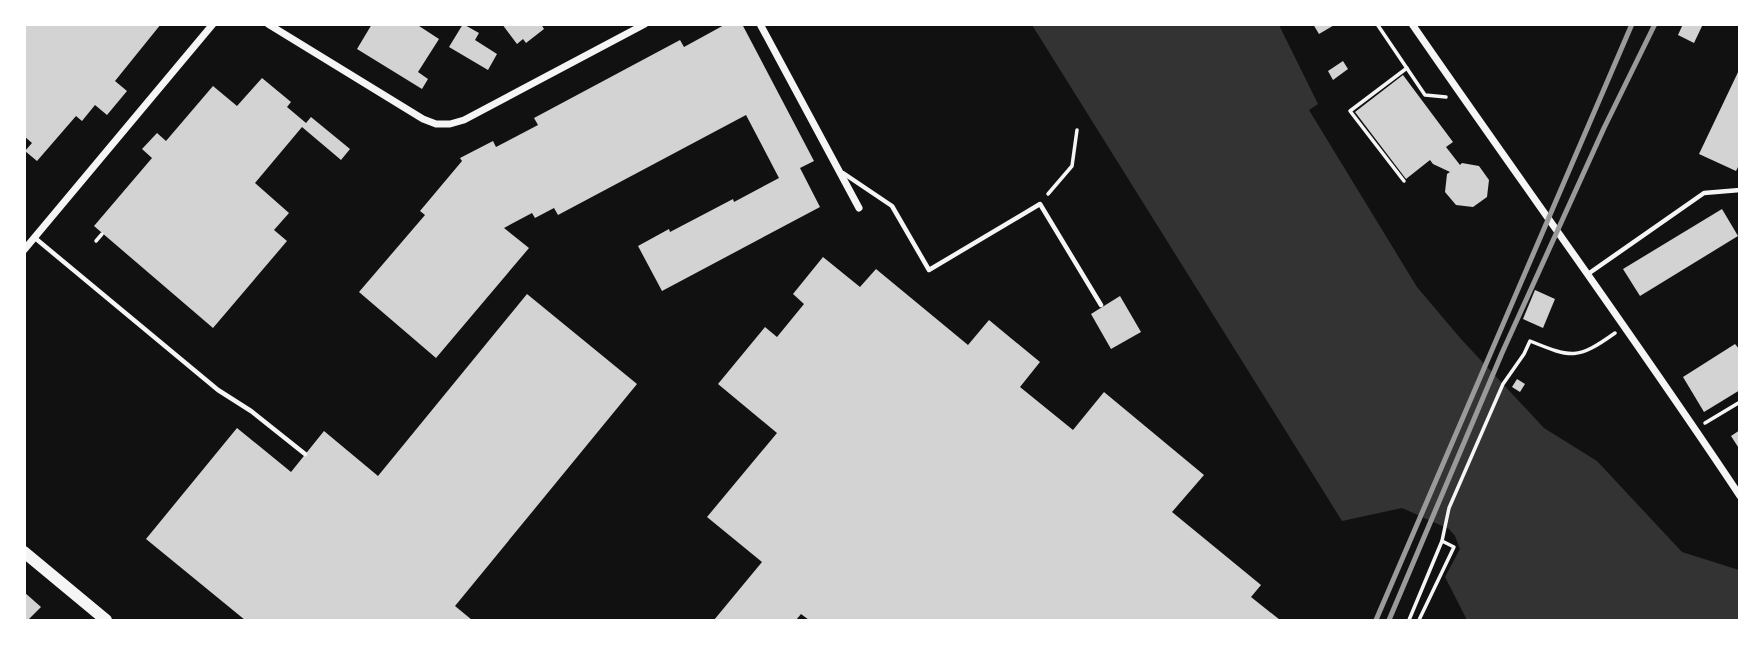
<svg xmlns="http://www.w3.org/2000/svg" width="1764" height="645" viewBox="0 0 1764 645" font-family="Signika,sans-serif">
<rect width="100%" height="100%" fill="#111"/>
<polygon fill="#333" points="1032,25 1279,25 1318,104 1309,110 1417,287 1461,339 1544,428 1597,461 1682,552 1739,570 1739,620 1467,620 1445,577 1460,549 1455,536 1449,529 1402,508 1342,521"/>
<g fill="#d3d3d3">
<polygon points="24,24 161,24 115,81 127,91 107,115 95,105 82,121 76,116 37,161 25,151 32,143 24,136"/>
<polygon points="372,24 416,24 439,39 418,72 428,79 422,89 357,49"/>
<polygon points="463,24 479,33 475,40 497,54 488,70 449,47"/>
<polygon points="502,24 541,24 544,29 526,43 523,39 517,44"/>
<polygon points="726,24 742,24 814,161 800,168 820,207 662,291 638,246 669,229 670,232 733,199 734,202 779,178 746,115 558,215 554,208 535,218 532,213 504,228 529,248 436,358 359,292 425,215 420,211 462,161 460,158 493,141 496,147 538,125 534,118 680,40 684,47"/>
<polygon points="1313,24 1336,24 1319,34"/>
<polygon points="1683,24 1703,24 1694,43 1678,35"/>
<polygon points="1343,61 1348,69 1333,80 1328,71"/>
<polygon points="1740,68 1740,163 1736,171 1699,154"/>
<polygon points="1403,75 1453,142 1446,147 1460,165 1462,163 1479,166 1489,180 1487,197 1473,207 1456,205 1445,192 1447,174 1450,172 1433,164 1430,160 1406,179 1355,112"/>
<polygon points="262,78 291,102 287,107 306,123 311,117 350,149 341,160 302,127 255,183 289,213 274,230 287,241 213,328 94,226 152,158 142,149 157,133 166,141 213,86 237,106"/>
<polygon points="1722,209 1738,236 1640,296 1623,269"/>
<polygon points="823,257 860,287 876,269 968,345 989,320 1040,362 1020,387 1073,430 1104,392 1204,475 1172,512 1261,585 1251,597 1280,620 809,620 801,614 796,620 714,620 762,562 707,517 777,433 718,384 765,327 777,337 804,304 793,294"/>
<polygon points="1535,290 1555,299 1543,328 1523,319"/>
<polygon points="527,294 637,384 455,606 472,620 245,620 146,539 237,428 291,472 324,431 378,476"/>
<polygon points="1120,296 1141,332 1111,349 1091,314"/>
<polygon points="1735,344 1740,350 1740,390 1704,412 1683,377"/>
<polygon points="1517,379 1525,384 1520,392 1512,387"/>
<polygon points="1740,430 1740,450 1731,436"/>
<polygon points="24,592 41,607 28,620 24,620"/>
</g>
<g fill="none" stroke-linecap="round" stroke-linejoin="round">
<g stroke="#f5f5f5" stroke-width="3.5">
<polyline points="1377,24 1425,95 1446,97"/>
<polyline points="1404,181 1350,111 1407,68"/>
<polyline points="1048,194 1072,166 1077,130"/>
<polyline points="96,241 102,234"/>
<polyline points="1705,423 1740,402"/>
<path d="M1409 620 1442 541 1449 508 1503 384 1524 354 1530 341C1572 358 1577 360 1615 333"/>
<polyline points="1419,620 1454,547 1442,541"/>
</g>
<g stroke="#f5f5f5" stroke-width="4.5">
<polyline points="843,173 892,206 929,270 1040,204 1101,305"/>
<polyline points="35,238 218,390 251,411 305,454"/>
<polyline points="1588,274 1704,193 1740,190"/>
</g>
<g stroke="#f5f5f5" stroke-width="7">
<polyline points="268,24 423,119 436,124 450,124 464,120 645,24"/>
<polyline points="760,24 859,208"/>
<path d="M1412 24C1521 182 1634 336 1740 496"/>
<polyline points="24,250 213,24"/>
</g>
<polyline stroke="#f5f5f5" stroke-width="12" points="24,552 106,620"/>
<g stroke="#9a9a9a" stroke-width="5">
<polyline points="1376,620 1632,24"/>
<polyline points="1389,620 1502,353 1604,128 1655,24"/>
</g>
</g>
<rect width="1764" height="645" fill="none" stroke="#ffffff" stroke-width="52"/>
</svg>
